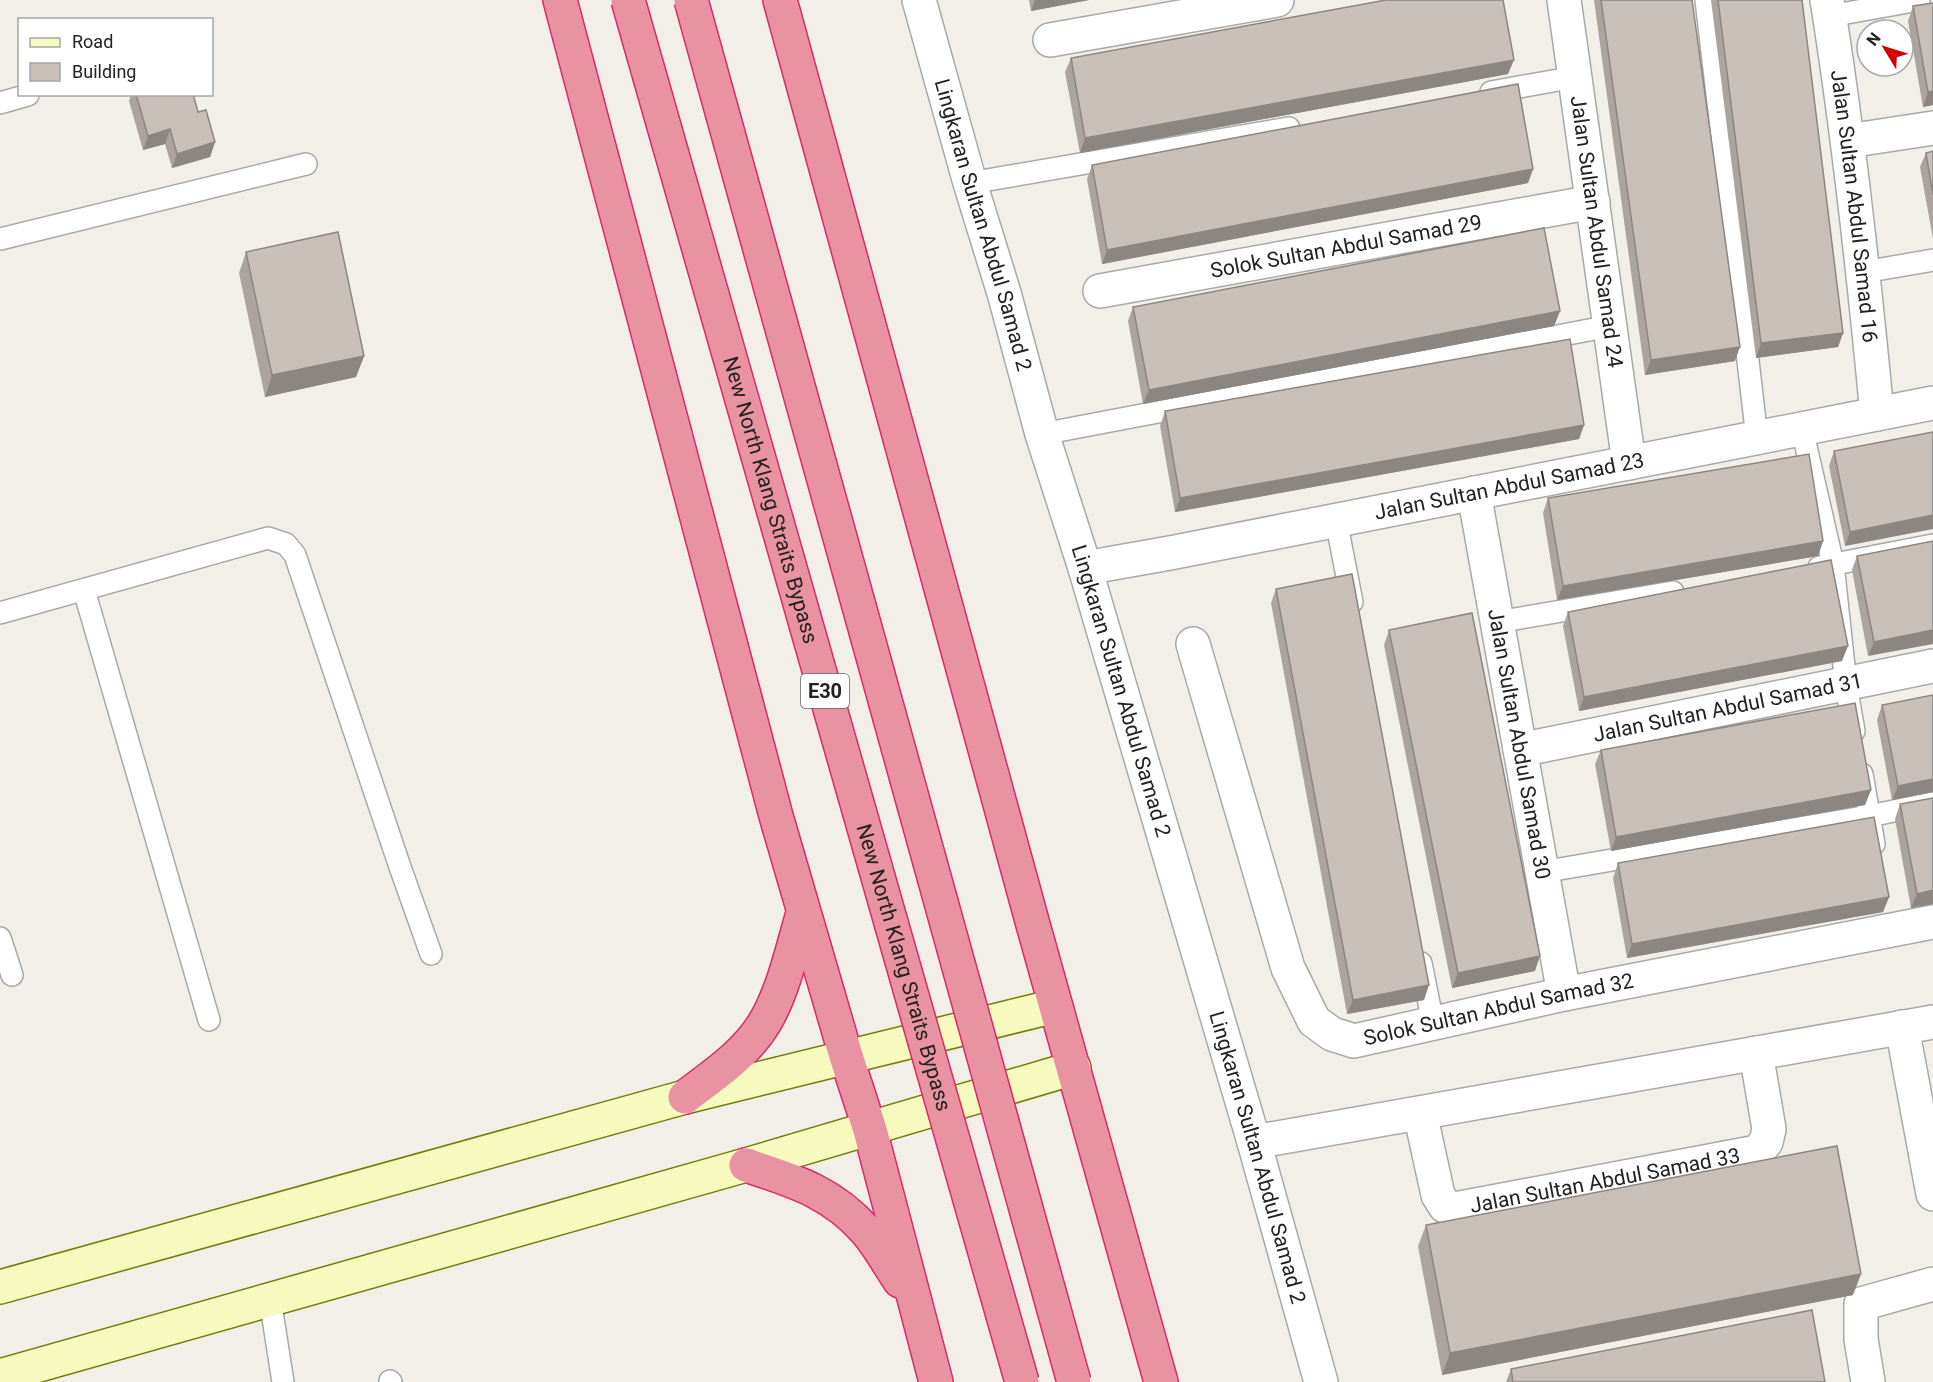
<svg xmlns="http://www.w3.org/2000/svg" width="1933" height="1382" viewBox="0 0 1933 1382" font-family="Roboto,sans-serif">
<rect width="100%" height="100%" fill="#f2efe9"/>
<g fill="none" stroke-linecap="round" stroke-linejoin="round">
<defs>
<g id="lane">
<polyline points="1706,0 1757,438"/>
<polyline points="1830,16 1919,0"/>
<polyline points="1491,92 1575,77"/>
<polyline points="0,103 28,95"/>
<polyline points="970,183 1289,128"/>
<polyline points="0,239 306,164"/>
<polyline points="1864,272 1933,260"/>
<polyline points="1802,429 1833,564 1846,685 1854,731"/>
<polyline points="1042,434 1610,326"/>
<polyline points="1336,520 1352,602"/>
<polyline points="1819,567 1933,545"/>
<polyline points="84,590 209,1020"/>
<polyline points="0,613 268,538 286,544 295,555 400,867 431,954"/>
<polyline points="1497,622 1673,592"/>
<polyline points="1862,774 1874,844"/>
<polyline points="1542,872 1869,816 1933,803"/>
<polyline points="0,938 12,975"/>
<polyline points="1421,963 1433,1023"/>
<polyline points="270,1299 283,1382"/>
<polyline points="390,1381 391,1382"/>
</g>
<g id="street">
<path id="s1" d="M919 0 970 183 1004 293 1042 434 1085 568 1254 1142 1321 1382"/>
<path id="s2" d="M1564 0 1629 463"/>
<path id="s3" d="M1827 0C1849 137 1864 276 1877 414"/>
<polyline points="1050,40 1277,0"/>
<polyline points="1848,141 1933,128"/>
<path id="s4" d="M1100 291 1593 202"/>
<path id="s5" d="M1474 493 1564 994"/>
<path id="s6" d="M1085 568 1170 553 1933 403"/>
<path id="s7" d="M1193 644 1288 968 1314 1021 1332 1034 1354 1041 1564 994 1933 922"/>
<path id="s8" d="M1520 750 1933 666"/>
<polyline points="1902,1027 1933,1194"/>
<path id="s9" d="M1420 1113 1438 1195 1445 1206 1455 1209 1757 1152 1766 1142 1769 1129 1756 1053"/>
<polyline points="1254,1142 1933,1022"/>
<polyline points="1868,1382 1861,1339 1861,1304 1933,1284"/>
</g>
<g id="secondary">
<polyline points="0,1287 685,1097 1055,1006"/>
<polyline points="0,1376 746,1165 1074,1068"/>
</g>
<g id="highway">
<polyline points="560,0 776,816 846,1056 870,1130 936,1382"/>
<polyline points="780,0 1032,921 1161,1382"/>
<path d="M685 1097C714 1075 746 1054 765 1022 783 992 793 947 803 913"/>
<path d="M746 1165C794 1181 832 1192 866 1231 879 1246 889 1265 900 1281"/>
</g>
</defs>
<use href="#lane" stroke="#a9a9a9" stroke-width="24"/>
<use href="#street" stroke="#a9a9a9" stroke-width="36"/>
<use href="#secondary" stroke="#707d05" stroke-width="36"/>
<use href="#highway" stroke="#dc2a67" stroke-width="36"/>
<use href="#lane" stroke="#fff" stroke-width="21"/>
<use href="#street" stroke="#fff" stroke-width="33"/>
<use href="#secondary" stroke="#f7fabf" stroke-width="33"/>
<use href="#highway" stroke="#e892a2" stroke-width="33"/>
<defs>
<g id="highway-bridge">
<path id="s10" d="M628 0 1022 1382"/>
<polyline points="691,0 1074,1382"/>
</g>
</defs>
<use href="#highway-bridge" stroke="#dc2a67" stroke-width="36" stroke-linecap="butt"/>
<use href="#highway-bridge" stroke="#e892a2" stroke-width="33"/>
</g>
<g fill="#aba49e">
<polygon points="1029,0 1089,0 1031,11"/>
<polygon points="1594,0 1692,0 1735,361 1645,375"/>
<polygon points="1711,0 1802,0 1843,333 1838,347 1756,358"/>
<polygon points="1933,3 1933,105 1923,107 1908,21 1913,6"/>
<polygon points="1071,58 1508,74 1080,153 1065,72"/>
<polygon points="131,94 193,94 198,112 215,142 210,157 172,168 165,144 143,150 129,101"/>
<polygon points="1933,151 1933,239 1920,167 1926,153"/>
<polygon points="1092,165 1533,169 1528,183 1102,264 1087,179"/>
<polygon points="246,252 364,356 356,377 265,397 239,273"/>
<polygon points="1133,307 1560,311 1554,326 1143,404 1128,321"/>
<polygon points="1165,411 1584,425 1579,439 1175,512 1160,426"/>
<polygon points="1933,432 1845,546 1829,466 1834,451"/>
<polygon points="1548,498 1823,541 1818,556 1557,600 1543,513"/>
<polygon points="1933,541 1868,656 1852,570 1857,556"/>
<polygon points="1276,589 1424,1000 1347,1014 1271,603"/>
<polygon points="1568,612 1842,661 1579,711 1563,626"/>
<polygon points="1389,630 1535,971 1452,988 1384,645"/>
<polygon points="1933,695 1933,792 1892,800 1877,720 1882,705"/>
<polygon points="1601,750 1865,805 1611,851 1595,764"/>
<polygon points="1900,804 1933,904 1911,908 1895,819"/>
<polygon points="1618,863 1889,897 1883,912 1627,958 1613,878"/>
<polygon points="1426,1225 1853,1295 1442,1375 1418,1246"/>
<polygon points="1511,1369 1825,1382 1506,1382"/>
</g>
<g fill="#8b8681">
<polygon points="1035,0 1089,0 1031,11"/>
<polygon points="1514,60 1508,74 1080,153 1085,138"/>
<polygon points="1933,91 1933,105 1923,107 1928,92"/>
<polygon points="170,129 165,144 143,150 148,136"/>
<polygon points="215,142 210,157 172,168 177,154"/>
<polygon points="1533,169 1528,183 1102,264 1107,250"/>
<polygon points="1560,311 1554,326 1143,404 1149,390"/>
<polygon points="1843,333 1838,347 1756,358 1761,343"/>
<polygon points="1740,347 1735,361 1645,375 1651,360"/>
<polygon points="364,356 356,377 265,397 272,375"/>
<polygon points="1584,425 1579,439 1175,512 1180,498"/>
<polygon points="1933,515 1933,529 1845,546 1850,532"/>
<polygon points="1823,541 1818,556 1557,600 1563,586"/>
<polygon points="1933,630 1933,644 1868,656 1874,642"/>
<polygon points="1848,646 1842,661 1579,711 1584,697"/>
<polygon points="1933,779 1933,792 1892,800 1898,786"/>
<polygon points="1871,790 1865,805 1611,851 1616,837"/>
<polygon points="1933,890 1933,904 1911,908 1917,894"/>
<polygon points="1889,897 1883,912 1627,958 1632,944"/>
<polygon points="1540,956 1535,971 1452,988 1458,973"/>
<polygon points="1429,985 1424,1000 1347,1014 1353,1000"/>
<polygon points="1861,1274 1853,1295 1442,1375 1450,1353"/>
</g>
<g fill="#c7bfb8" stroke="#8b8681" stroke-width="1.5">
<polygon points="1386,0 1503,0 1514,60 1085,138 1071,58"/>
<polygon points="1601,0 1692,0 1740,347 1651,360"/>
<polygon points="1718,0 1802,0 1843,333 1761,343"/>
<polygon points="1933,3 1933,91 1928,92 1913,6"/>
<polygon points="1518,84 1533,169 1107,250 1092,165"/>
<polygon points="136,94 193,94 198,112 206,110 215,142 177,154 170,129 148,136"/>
<polygon points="1933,151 1933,195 1926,153"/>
<polygon points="1544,228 1560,311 1149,390 1133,307"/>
<polygon points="338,232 364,356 272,375 246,252"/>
<polygon points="1570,339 1584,425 1180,498 1165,411"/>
<polygon points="1933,432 1933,515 1850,532 1834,451"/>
<polygon points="1809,454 1823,541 1563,586 1548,498"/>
<polygon points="1933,541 1933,630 1874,642 1857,556"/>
<polygon points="1831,560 1848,646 1584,697 1568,612"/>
<polygon points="1352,574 1429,985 1353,1000 1276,589"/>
<polygon points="1472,613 1540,956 1458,973 1389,630"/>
<polygon points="1933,695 1933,779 1898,786 1882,705"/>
<polygon points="1855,703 1871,790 1616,837 1601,750"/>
<polygon points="1933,798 1933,890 1917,894 1900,804"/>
<polygon points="1874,817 1889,897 1632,944 1618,863"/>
<polygon points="1837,1146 1861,1274 1450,1353 1426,1225"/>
<polygon points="1812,1310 1825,1382 1513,1382 1511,1369"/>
</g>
<g text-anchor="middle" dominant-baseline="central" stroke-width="4.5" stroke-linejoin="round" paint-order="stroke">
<rect fill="#fff" stroke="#646464" stroke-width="1.5" x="801" y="674" width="48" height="34" rx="4.5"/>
<g font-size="20" font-weight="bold" fill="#222">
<text x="825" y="691">E30</text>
</g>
<g font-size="21" fill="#222" stroke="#fff">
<text stroke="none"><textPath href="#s3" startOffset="208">Jalan Sultan Abdul Samad 16</textPath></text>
<text stroke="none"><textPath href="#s1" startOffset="234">Lingkaran Sultan Abdul Samad 2</textPath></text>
<text stroke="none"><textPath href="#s2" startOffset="234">Jalan Sultan Abdul Samad 24</textPath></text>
<text stroke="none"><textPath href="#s4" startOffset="250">Solok Sultan Abdul Samad 29</textPath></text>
<text stroke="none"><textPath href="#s6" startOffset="432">Jalan Sultan Abdul Samad 23</textPath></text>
<text stroke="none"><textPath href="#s10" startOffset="520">New North Klang Straits Bypass</textPath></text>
<text stroke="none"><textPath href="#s1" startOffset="720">Lingkaran Sultan Abdul Samad 2</textPath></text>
<text stroke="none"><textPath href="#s8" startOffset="212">Jalan Sultan Abdul Samad 31</textPath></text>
<text stroke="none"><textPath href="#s5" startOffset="255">Jalan Sultan Abdul Samad 30</textPath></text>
<text stroke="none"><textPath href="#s10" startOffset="1006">New North Klang Straits Bypass</textPath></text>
<text stroke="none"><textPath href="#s7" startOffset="590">Solok Sultan Abdul Samad 32</textPath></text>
<text stroke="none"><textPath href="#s1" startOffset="1206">Lingkaran Sultan Abdul Samad 2</textPath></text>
<text stroke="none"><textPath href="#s9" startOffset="260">Jalan Sultan Abdul Samad 33</textPath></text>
</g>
</g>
<rect x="18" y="18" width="195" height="78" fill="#ffffff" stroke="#a7a7a7" stroke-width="1.5"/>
<rect x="30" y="38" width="30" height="9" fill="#f7fabf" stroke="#a7a7a7" stroke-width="1.5"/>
<text x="72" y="48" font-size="18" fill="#222222">Road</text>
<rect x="30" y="63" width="30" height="18" fill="#c7bfb8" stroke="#a7a7a7" stroke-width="1.5"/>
<text x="72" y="78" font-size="18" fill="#222222">Building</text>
<g transform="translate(1885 48) rotate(308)"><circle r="28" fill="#ffffff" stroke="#a7a7a7" stroke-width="1.5"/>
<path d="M0-4.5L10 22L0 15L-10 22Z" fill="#d40000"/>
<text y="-9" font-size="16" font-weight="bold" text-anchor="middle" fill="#222222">N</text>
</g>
</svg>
